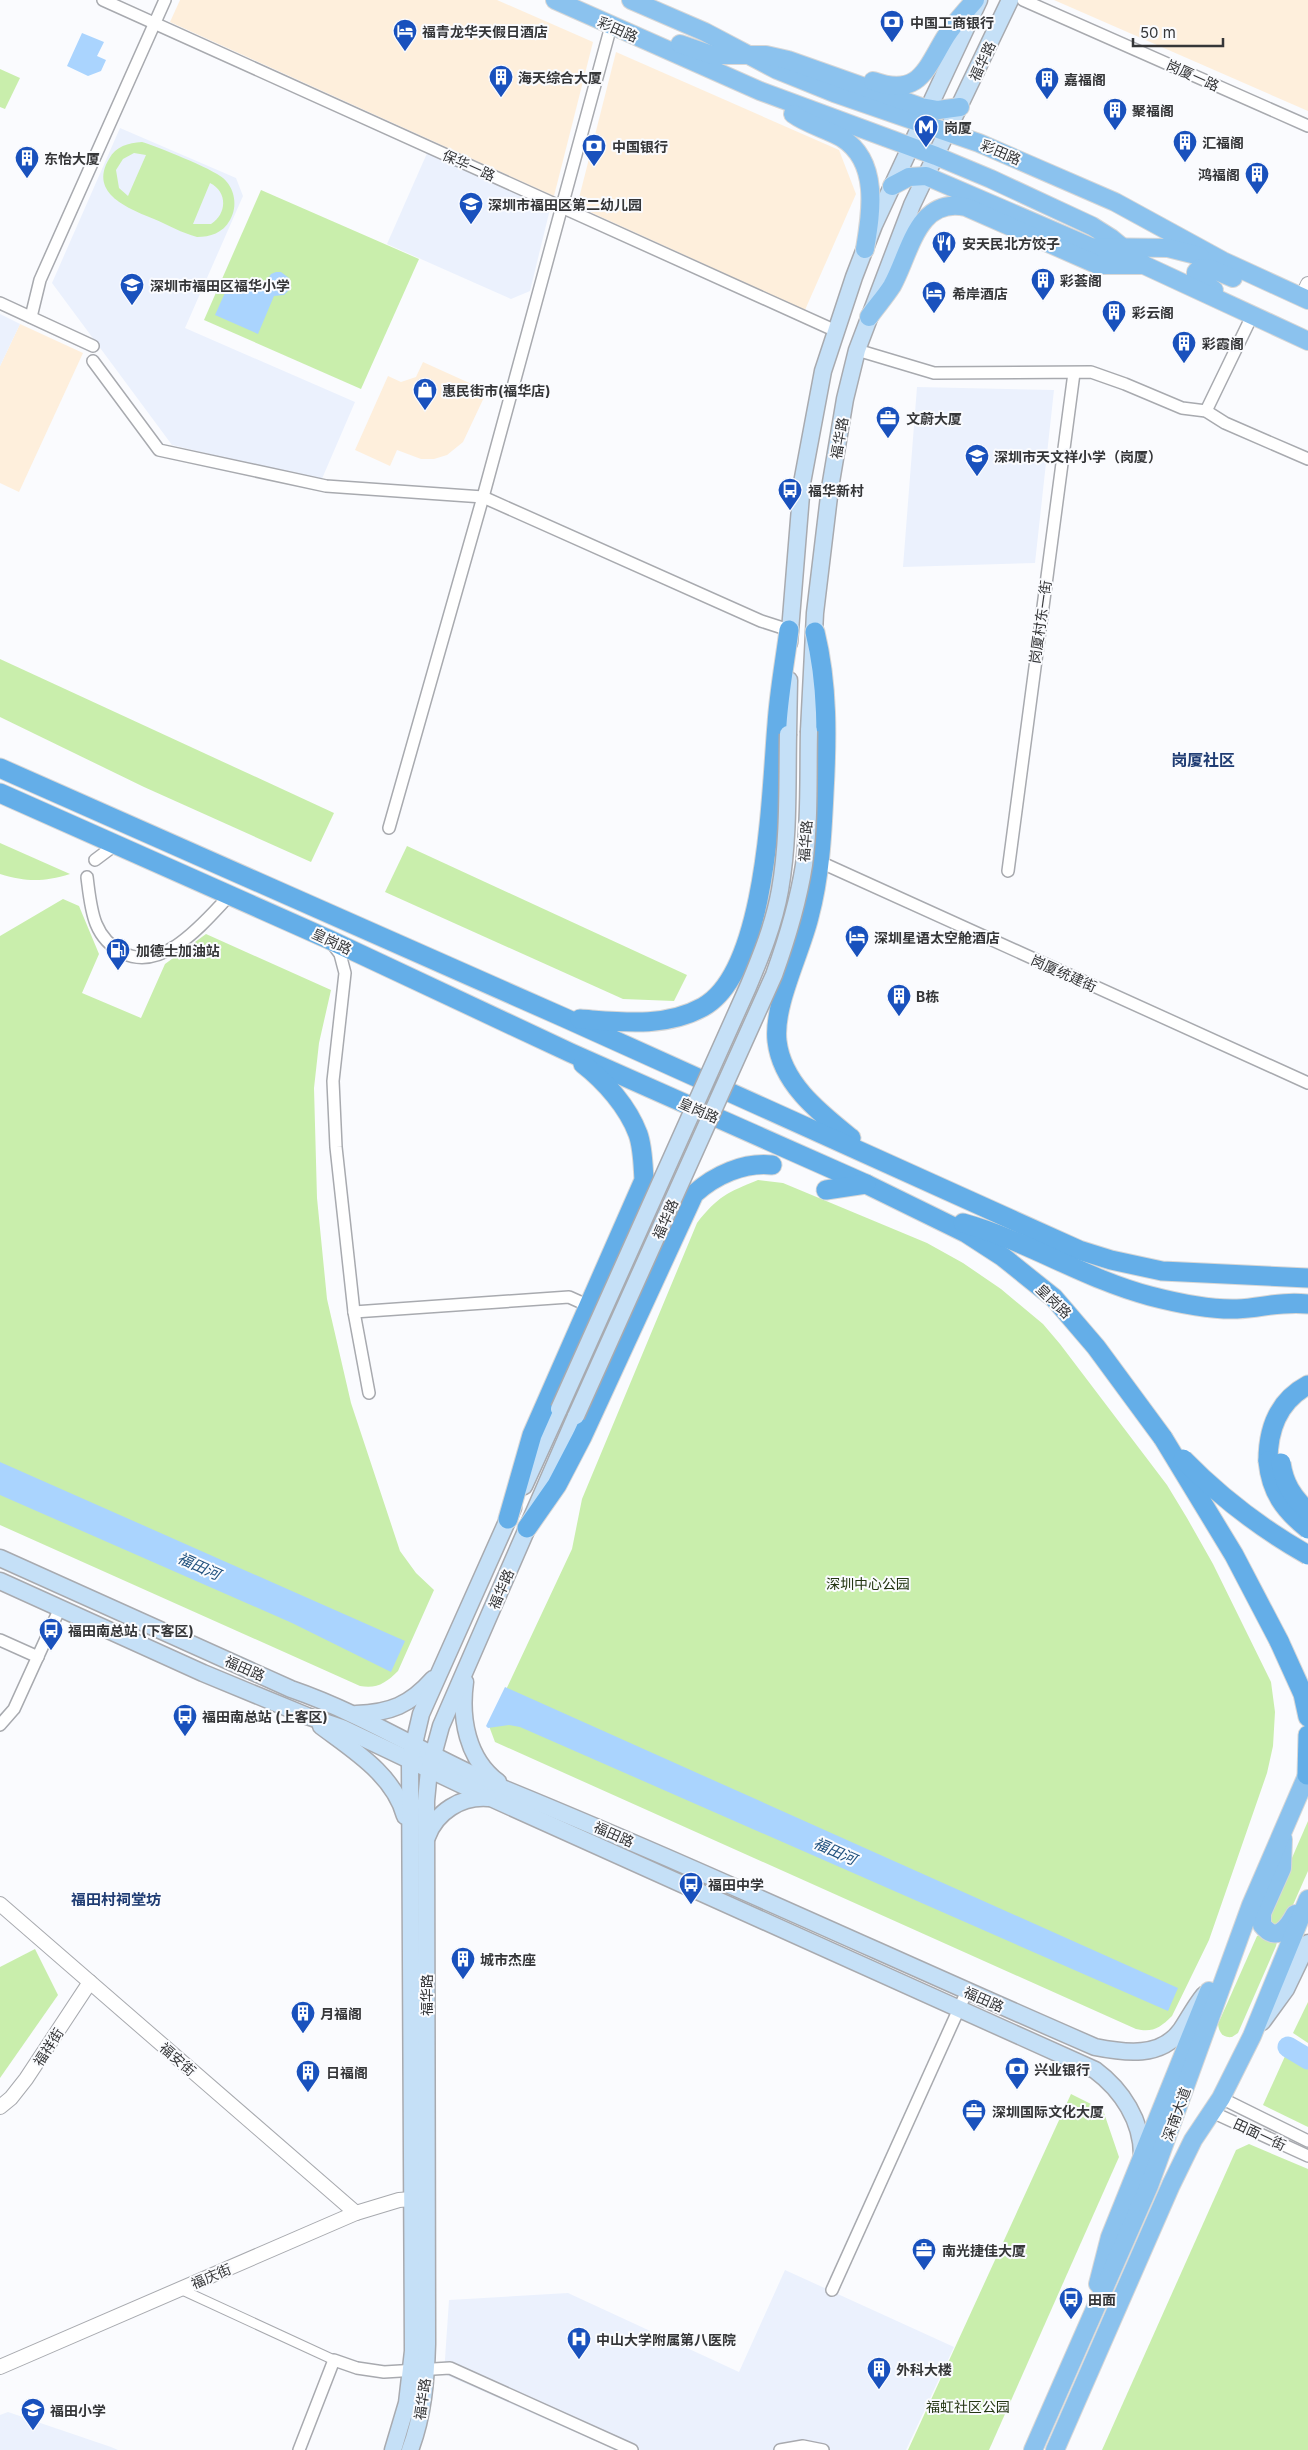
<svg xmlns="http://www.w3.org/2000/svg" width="1308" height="2450" viewBox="0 0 1308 2450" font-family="Inter,'Noto Sans SC',sans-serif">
<rect width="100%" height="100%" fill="#fafbfe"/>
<g fill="#feefdc">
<polygon points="180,0 497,0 593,42 554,196 170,22"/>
<polygon points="1054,0 1308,0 1308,111"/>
<polygon points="616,52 839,150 856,194 805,310 577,206"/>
<polygon points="20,324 83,353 19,492 0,483 0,366"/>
<polygon points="423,362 487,391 463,442 447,455 434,459 421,459 397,450 390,466 355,450 388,376 401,382 416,377"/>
</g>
<g fill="#ebf1fd">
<polygon points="120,128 236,178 243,196 185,328 355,402 321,481 172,445 52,283"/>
<polygon points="428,151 551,205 530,291 511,299 387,244"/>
<polygon points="0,314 20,324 0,366"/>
<polygon points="917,387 1054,390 1035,563 903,567"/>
<polygon points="785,2270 954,2347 906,2450 615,2450 444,2374 449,2300 568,2293 739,2372"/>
<polygon points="8,2412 111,2447 118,2450 0,2450 0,2415"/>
</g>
<g fill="#c9eeac" fill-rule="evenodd">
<polygon points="0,69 20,78 5,109 0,107"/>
<path d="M142 142C158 147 211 168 223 178 235 188 238 207 230 220 223 233 210 237 197 237 182 233 168 225 154 219 130 209 88 194 109 159 116 146 128 143 142 142ZM134 153 146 155 128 196 119 188 116 170 123 159ZM210 183C228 192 227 214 211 224H193Z"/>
<polygon points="261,190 419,259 361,389 204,320"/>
<polygon points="0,659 334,813 311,862 144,787 0,717"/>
<path d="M0 843 70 874C43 882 27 882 0 874Z"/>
<polygon points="407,846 687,975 674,1001 623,999 385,892"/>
<path d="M63 899 79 906 99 954 82 993 141 1018 165 964 206 934 331 990 319 1043 314 1088 317 1198 327 1299 351 1403 400 1551 416 1573 434 1590 398 1671C386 1683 377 1689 360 1686L0 1525V936Z"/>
<path d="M758 1180 783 1183 927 1243 963 1263 1001 1289 1043 1324 1060 1344 1167 1485 1187 1518 1213 1564 1271 1682 1275 1712 1273 1746 1267 1773 1209 1940 1172 2016C1160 2028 1152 2033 1136 2029L495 1742 489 1726 572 1549 582 1499 697 1223C717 1197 728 1192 758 1180Z"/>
<polygon points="1308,1821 1308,1871 1285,1923 1278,1926 1270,1923 1268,1913"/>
<path d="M1260 1935 1277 1942 1276 1946 1238 2033 1232 2037C1223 2038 1219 2033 1218 2024L1257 1936Z"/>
<polygon points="35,1949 58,1995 0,2078 0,1967"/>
<polygon points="1308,2002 1308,2043 1293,2033"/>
<polygon points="1286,2054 1308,2069 1308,2127 1263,2105"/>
<polygon points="1071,2094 1103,2110 1119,2157 989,2450 908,2450"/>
<polygon points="1249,2144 1308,2169 1308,2450 1102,2450 1236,2150"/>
</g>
<g fill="#aad4fe">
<polygon points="82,33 104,42 97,56 106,60 101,71 88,76 67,66"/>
<polygon points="276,272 281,272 289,278 291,288 284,295 274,296 258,334 215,315 228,286 266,282 271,274"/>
<polygon points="0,1462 405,1641 391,1672 292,1623 0,1495"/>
<polygon points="505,1687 1178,1988 1168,2011 520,1727 509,1725 488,1728 486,1726"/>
</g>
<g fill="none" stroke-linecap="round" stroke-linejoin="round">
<polyline stroke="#aad4fe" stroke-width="21" points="1288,2047 1308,2059"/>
<defs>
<polyline id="pedestrian" points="180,2289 334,2360"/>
<g id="minor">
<polyline points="103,0 836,331"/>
<polyline points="1023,0 1308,126"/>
<polyline points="0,303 93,346"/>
<polyline points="31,317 40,280 165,0"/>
<polyline points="857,350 934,373 1091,372 1125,384 1182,408 1206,411 1225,423 1308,459"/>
<polyline points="93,361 159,450 326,486 483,497 761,621 789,630"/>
<polyline points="1206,411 1252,316"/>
<polyline points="389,828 483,497 611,26"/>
<polyline points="95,860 115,845"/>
<polyline points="820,862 1308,1083"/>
<polyline points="1008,871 1074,373"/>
<path d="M87 877C91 908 92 937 123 953 164 973 205 921 230 895"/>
<polyline points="331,942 340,954 345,973 333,1081 336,1147 354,1312 369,1393"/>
<polyline points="354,1312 569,1297 589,1306"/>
<polyline points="0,1640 38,1657"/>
<polyline points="0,1725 14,1709 60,1608"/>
<polyline points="1221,2098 1308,2141"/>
<polyline points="1212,2112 1308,2156"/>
<polyline points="832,2290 967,1991"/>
<polyline points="299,2450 334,2360 357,2368 384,2372 450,2368 632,2450"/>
<polyline points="780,2450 803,2446 823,2450"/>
</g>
<g id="tertiary">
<polyline points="1302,297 1308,284"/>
<polyline points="0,1904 356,2213"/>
<polyline points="0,2107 11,2098 26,2079 90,1982"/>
<polyline points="0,2367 356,2213 399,2200 423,2198"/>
</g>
<g id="secondary">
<polyline points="789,643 802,483 823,371 854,277 874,225 979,0"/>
<polyline points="809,731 815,613 830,488 845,399 857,350 912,205 1010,0"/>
<polyline points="788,734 789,680"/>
<polyline points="524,1486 559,1409"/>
<path d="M0 1558 291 1689C367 1715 434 1760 507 1790 705 1871 899 1962 1095 2047 1125 2053 1161 2058 1181 2030 1189 2018 1195 2006 1204 1995"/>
<path d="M0 1581 203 1673 307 1716 342 1728 462 1785 1095 2070C1122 2090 1142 2121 1142 2155"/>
<path d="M465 1682C460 1718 467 1759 498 1782"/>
<path d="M356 1714C390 1713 410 1705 433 1679"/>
<path d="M321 1726C353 1750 394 1775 405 1816"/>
<path d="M427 1837C436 1812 461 1796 488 1798"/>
<polyline points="1262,2022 1286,1989 1308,1943"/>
<polyline points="393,2450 407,2403 413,2351 410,1761 421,1714 513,1508"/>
<path d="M410 2450C423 2416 426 2381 427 2344L426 1801 429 1770 441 1726 576 1416"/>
</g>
<g id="primary">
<polyline points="555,0 760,91 936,156 991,179 1092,226 1111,238 1144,265"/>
<polyline points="631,0 705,32 777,70 834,93 979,143 1115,202 1223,261 1308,300"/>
<polyline points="680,44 712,55 766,55 788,60 921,107 938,110 960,107"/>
<path d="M873 81C920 98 926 68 946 36 954 23 965 12 975 0"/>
<path d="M793 114C808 125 827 129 842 138 880 162 871 213 865 249"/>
<polyline points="892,186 909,177 926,176 1091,247 1168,248 1200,256"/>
<polyline points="1214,290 1196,278 1196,272 1200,268 1212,269 1233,278"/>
<path d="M869 317C876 307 885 297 892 286 910 254 917 196 966 207L1098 265H1144L1308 341"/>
<path d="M1283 1839 1282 1868 1262 1913V1925C1276 1943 1287 1929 1295 1914"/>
<polyline points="1098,2284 1110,2237 1209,1991"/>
<polyline points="1033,2450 1149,2186 1251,1905 1308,1773"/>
<polyline points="1055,2450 1171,2185 1193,2140 1221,2098 1252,2036 1308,1899"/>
</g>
<g id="trunk">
<path d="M815 632C828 685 827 739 824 793 822 835 820 876 809 917 800 954 773 1005 777 1041 782 1084 820 1113 851 1138"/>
<polyline points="0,768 565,1018 1079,1250 1111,1260 1162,1271 1308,1278"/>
<polyline points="0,793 328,939 571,1053 866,1184 966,1233 1003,1257 1054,1298 1096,1347 1163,1438"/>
<path d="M580 1019C621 1022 665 1028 703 1007 768 971 771 792 777 724 779 693 785 661 789 630"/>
<polyline points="826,1190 866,1184"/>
<path d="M963 1223C1028 1241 1085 1279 1150 1296 1177 1303 1209 1310 1237 1309 1262 1308 1280 1301 1308 1304"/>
<path d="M1268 1461C1268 1429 1278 1401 1308 1385"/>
<path d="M508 1519 532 1435 644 1180C643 1165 643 1148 638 1134 628 1107 605 1081 583 1064"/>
<path d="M527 1528 557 1485 582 1437 694 1194C715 1175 744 1162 772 1165"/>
<polyline points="1279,1641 1303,1694 1308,1717"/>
<polyline points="1307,1775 1308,1735"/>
</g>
</defs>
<use href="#pedestrian" stroke="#a8aaaf" stroke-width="11"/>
<use href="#minor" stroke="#a8aaaf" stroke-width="14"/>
<use href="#tertiary" stroke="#a8aaaf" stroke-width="16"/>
<use href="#secondary" stroke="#a8aaaf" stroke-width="19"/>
<use href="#primary" stroke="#d7d7d7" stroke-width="20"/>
<use href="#trunk" stroke="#d7d7d7" stroke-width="21"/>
<use href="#pedestrian" stroke="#fff" stroke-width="9"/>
<use href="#minor" stroke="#fff" stroke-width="11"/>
<use href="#tertiary" stroke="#fff" stroke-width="14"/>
<use href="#secondary" stroke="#c5e0f7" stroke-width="16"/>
<use href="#primary" stroke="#8bc2ee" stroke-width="18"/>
<use href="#trunk" stroke="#64aee8" stroke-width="19"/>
<defs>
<g id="secondary-bridge">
<path d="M559 1409 748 987C761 956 774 924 780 890 789 839 787 786 788 734"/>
<path d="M576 1416 774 975C787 939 798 903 804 865 810 821 808 775 809 731"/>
</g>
<g id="trunk-bridge">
<polyline points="1163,1438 1234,1555 1279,1641"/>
<path d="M1183 1459C1220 1497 1262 1529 1308 1555"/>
<path d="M1268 1461C1271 1492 1284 1510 1308 1529"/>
<path d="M1281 1463C1284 1483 1292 1497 1308 1511"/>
</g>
</defs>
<use href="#secondary-bridge" stroke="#a8aaaf" stroke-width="19" stroke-linecap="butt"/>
<use href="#trunk-bridge" stroke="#d7d7d7" stroke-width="21" stroke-linecap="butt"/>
<use href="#secondary-bridge" stroke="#c5e0f7" stroke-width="16"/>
<use href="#trunk-bridge" stroke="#64aee8" stroke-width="19"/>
</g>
<defs>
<symbol id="bank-pin" viewBox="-11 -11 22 30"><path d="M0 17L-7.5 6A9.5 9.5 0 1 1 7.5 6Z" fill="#1951bd" stroke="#fafbfe"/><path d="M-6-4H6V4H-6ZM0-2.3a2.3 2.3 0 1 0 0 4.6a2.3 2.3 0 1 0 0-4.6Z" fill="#fff"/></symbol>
<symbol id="hotel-pin" viewBox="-11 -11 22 30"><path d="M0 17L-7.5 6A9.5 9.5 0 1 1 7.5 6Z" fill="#1951bd" stroke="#fafbfe"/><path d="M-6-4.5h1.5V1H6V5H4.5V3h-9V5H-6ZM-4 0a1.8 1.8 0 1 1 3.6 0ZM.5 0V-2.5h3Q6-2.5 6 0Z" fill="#fff"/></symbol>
<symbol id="building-pin" viewBox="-11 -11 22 30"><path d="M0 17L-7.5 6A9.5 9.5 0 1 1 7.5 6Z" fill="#1951bd" stroke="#fafbfe"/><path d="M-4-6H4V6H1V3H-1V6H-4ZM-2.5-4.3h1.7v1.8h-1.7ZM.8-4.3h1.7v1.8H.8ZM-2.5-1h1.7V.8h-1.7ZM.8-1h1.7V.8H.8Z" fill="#fff"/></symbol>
<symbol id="metro-pin" viewBox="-11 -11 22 30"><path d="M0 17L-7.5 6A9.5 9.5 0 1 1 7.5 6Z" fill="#1951bd" stroke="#fafbfe"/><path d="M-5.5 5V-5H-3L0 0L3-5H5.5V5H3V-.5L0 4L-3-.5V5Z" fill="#fff"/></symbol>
<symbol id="school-pin" viewBox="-11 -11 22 30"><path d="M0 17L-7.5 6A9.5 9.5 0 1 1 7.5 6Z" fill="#1951bd" stroke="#fafbfe"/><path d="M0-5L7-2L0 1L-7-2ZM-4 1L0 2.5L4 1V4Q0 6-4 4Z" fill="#fff"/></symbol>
<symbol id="restaurant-pin" viewBox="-11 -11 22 30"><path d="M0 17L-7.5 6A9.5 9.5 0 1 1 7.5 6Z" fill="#1951bd" stroke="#fafbfe"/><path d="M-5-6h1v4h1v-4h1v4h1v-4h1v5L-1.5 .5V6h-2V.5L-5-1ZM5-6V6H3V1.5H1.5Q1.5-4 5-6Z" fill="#fff"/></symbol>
<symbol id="shop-pin" viewBox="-11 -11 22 30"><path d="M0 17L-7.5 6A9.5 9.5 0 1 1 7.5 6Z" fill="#1951bd" stroke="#fafbfe"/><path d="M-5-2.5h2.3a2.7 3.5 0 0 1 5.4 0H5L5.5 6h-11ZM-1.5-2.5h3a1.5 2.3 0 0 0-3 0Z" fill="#fff"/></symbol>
<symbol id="office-pin" viewBox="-11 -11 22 30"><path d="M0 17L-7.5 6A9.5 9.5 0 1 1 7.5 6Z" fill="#1951bd" stroke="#fafbfe"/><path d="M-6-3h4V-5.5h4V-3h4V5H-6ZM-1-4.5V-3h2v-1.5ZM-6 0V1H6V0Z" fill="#fff"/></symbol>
<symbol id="bus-pin" viewBox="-11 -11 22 30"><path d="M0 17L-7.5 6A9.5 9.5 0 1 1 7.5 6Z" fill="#1951bd" stroke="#fafbfe"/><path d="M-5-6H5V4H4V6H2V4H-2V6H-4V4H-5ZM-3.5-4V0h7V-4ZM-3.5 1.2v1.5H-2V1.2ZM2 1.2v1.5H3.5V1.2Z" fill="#fff"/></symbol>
<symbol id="fuel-pin" viewBox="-11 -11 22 30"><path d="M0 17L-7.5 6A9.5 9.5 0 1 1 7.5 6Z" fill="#1951bd" stroke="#fafbfe"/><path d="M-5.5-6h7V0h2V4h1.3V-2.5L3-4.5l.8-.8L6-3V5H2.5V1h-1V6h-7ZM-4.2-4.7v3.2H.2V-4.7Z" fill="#fff"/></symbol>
<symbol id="hospital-pin" viewBox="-11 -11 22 30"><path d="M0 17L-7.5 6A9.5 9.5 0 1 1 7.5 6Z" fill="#1951bd" stroke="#fafbfe"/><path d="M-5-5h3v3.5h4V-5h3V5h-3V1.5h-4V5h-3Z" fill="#fff"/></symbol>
</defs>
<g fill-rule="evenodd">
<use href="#bank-pin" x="878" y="8" width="28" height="38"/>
<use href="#hotel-pin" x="391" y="17" width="28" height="38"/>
<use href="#building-pin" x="487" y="63" width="28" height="38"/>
<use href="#building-pin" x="1033" y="65" width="28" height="38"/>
<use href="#building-pin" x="1101" y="96" width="28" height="38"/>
<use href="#metro-pin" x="912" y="113" width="28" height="38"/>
<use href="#building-pin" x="1171" y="128" width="28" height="38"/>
<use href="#bank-pin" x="580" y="132" width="28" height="38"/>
<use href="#building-pin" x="13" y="144" width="28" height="38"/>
<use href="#building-pin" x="1243" y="160" width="28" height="38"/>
<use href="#school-pin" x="457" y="190" width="28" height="38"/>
<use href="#restaurant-pin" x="930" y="229" width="28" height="38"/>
<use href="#building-pin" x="1029" y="266" width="28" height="38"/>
<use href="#school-pin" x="118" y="271" width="28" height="38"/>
<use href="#hotel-pin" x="920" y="279" width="28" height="38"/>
<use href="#building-pin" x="1100" y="298" width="28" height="38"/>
<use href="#building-pin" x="1170" y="329" width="28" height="38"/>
<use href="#shop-pin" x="411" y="376" width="28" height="38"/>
<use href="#office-pin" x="874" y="404" width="28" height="38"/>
<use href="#school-pin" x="963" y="442" width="28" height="38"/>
<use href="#bus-pin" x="776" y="476" width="28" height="38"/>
<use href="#hotel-pin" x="843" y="923" width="28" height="38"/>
<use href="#fuel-pin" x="104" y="936" width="28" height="38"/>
<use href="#building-pin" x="885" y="982" width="28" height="38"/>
<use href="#bus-pin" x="37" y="1616" width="28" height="38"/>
<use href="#bus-pin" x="171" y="1702" width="28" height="38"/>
<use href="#bus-pin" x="677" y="1870" width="28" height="38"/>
<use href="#building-pin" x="449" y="1945" width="28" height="38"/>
<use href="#building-pin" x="289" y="1999" width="28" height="38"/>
<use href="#bank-pin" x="1003" y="2055" width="28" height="38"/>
<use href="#building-pin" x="294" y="2058" width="28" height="38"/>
<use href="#office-pin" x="960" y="2097" width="28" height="38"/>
<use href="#office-pin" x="910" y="2236" width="28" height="38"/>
<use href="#bus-pin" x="1057" y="2285" width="28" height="38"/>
<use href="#hospital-pin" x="565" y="2325" width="28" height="38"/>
<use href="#building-pin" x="865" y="2355" width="28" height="38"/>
<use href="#school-pin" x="19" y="2396" width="28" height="38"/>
</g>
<g text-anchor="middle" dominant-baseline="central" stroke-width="4" stroke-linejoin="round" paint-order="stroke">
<g font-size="14" font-weight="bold" fill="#353638" stroke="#fafbfe" text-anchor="start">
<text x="910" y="22">中国工商银行</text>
<text x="422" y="31">福青龙华天假日酒店</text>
<text x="518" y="77">海天综合大厦</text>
<text x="1064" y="79">嘉福阁</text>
<text x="1132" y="110">聚福阁</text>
<text x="944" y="127">岗厦</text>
<text x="1202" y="142">汇福阁</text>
<text x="612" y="146">中国银行</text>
<text x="44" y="158">东怡大厦</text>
<text x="1240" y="174" text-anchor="end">鸿福阁</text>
<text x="488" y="204">深圳市福田区第二幼儿园</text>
<text x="962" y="243">安天民北方饺子</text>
<text x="1060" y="280">彩荟阁</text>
<text x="150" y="285">深圳市福田区福华小学</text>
<text x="952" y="293">希岸酒店</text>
<text x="1132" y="312">彩云阁</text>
<text x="1202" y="343">彩霞阁</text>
<text x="442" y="390">惠民街市(福华店)</text>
<text x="906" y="418">文蔚大厦</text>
<text x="994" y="456">深圳市天文祥小学（岗厦）</text>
<text x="808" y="490">福华新村</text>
<text x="874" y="937">深圳星语太空舱酒店</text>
<text x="136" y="950">加德士加油站</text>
<text x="916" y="996">B栋</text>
<text x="68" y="1630">福田南总站 (下客区)</text>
<text x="202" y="1716">福田南总站 (上客区)</text>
<text x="708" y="1884">福田中学</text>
<text x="480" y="1959">城市杰座</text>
<text x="320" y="2013">月福阁</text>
<text x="1034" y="2069">兴业银行</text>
<text x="326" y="2072">日福阁</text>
<text x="992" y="2111">深圳国际文化大厦</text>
<text x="942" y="2250">南光捷佳大厦</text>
<text x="1088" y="2299">田面</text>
<text x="596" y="2339">中山大学附属第八医院</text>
<text x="896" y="2369">外科大楼</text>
<text x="50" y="2410">福田小学</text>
</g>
<g font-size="14" fill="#353638" stroke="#fafbfe">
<text transform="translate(618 29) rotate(24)">彩田路</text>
<text transform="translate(982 61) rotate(-65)">福华路</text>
<text transform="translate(1193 75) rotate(24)">岗厦一路</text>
<text transform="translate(1001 152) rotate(23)">彩田路</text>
<text transform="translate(469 165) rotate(24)">保华一路</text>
<text transform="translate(839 438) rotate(-80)">福华路</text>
<text transform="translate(1040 622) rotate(-82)">岗厦村东一街</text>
<text transform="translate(805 841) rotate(-86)">福华路</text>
<text transform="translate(332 941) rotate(25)">皇岗路</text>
<text transform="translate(1064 973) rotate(24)">岗厦统建街</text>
<text transform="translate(699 1110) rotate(24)">皇岗路</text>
<text transform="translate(665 1219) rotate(-66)">福华路</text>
<text transform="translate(1054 1301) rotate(44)">皇岗路</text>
<text transform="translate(501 1589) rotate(-67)">福华路</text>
<text transform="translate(245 1668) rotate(24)">福田路</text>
<text transform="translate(614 1834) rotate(24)">福田路</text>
<text transform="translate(426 1995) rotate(-90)">福华路</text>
<text transform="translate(984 1999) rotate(24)">福田路</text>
<text transform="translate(48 2047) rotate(-57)">福祥街</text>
<text transform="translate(178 2059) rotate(41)">福安街</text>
<text transform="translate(1176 2114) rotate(-70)">深南大道</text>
<text transform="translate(1260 2134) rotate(25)">田面一街</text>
<text transform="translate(211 2276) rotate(-23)">福庆街</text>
<text transform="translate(422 2399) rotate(-82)">福华路</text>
</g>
<g font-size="14" fill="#233512" stroke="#fafbfe">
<text x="868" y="1583">深圳中心公园</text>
<text x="968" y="2406">福虹社区公园</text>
</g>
<g font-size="15" font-style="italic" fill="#20517e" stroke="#fafbfe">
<text transform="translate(199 1566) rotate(24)">福田河</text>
<text transform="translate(835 1851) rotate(24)">福田河</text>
</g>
<g font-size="15" font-weight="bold" fill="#1f3c73" stroke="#fafbfe">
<text x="116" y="1899">福田村祠堂坊</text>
</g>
<g font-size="16" font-weight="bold" fill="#1f3c73" stroke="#fafbfe">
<text x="1203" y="760">岗厦社区</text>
</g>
</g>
<path d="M1133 38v8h90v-8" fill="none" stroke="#353638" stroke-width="2.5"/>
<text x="1140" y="38" font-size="15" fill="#353638" stroke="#fafbfe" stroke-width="4" paint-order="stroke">50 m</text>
</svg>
